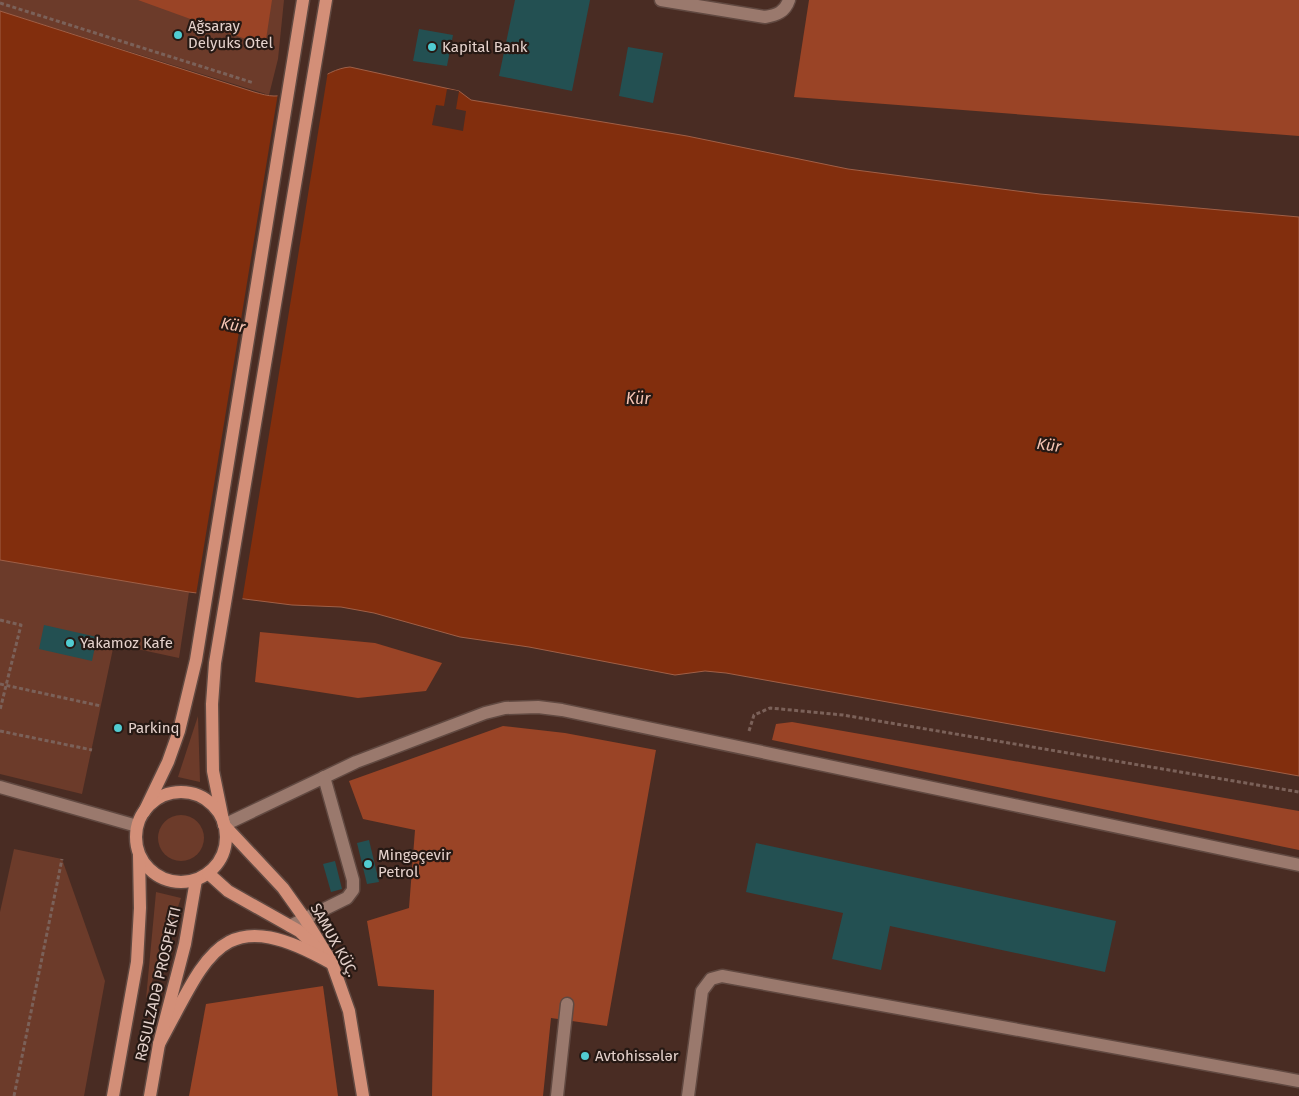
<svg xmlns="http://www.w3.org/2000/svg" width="1299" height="1096" viewBox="0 0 1299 1096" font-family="'Fira Sans',sans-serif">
<rect width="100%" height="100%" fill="#492c23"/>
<g fill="#6c3b2a">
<polygon points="0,0 284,0 278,59 269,95 0,11"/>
<polygon points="0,560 189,592 179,658 114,644 82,794 0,774"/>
<polygon points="198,716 200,782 178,777"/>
<circle cx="181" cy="838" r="23"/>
<polygon points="14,849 62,859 105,981 84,1096 0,1096 0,912"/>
<polygon points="156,892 181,898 146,999"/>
</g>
<g fill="#9a4426">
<polygon points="138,0 272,0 265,46"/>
<polygon points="809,0 1299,0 1299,136 794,97"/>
<polygon points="260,632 375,643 442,663 426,691 358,698 255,682"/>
<polygon points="792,722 1299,811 1299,850 772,740 776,724"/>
<polygon points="503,726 565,733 656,750 607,1026 551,1018 543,1096 432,1096 434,990 378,986 367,921 409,908 415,830 363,819 349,781"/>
<polygon points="323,986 338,1096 189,1096 206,1004"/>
</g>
<path fill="#822e0d" stroke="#a05f46" d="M0 11 254 92C261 94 268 96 274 96 302 97 323 69 350 67L459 91 471 100 687 136 848 169 1040 194 1299 217V776L726 673 705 671 675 675 529 647 460 637 374 613 341 607 292 605 189 592 0 560Z"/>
<g fill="#492c23">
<polygon points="328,71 242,601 196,595 278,93 294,89"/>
<polygon points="447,89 459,91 456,109 466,111 463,131 432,125 436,105 444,106"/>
</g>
<g fill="#235052">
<polygon points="515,0 590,0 572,91 499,76"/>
<polygon points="419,29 453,35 447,66 413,61"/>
<polygon points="628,47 663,53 653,103 619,96"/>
<polygon points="44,625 97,637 92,661 39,649"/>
<polygon points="369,840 379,882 367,884 357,843"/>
<polygon points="756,843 1116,921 1105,972 890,926 881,970 832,959 843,913 746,892"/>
<polygon points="335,861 342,889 331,892 323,864"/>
</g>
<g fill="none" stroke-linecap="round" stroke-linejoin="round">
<defs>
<g id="minor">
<path d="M661 0 765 17C777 15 785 12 789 0"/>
<polyline points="0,787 137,826"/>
<polyline points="224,825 356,762 485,713 505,708 538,707 562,710 1299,865"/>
<polyline points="290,926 347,898 353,890 353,880 324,777"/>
<polyline points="557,1096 567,1004"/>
<polyline points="688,1096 702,991 711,979 722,976 1299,1081"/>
</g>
<g id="major">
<polyline points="326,0 215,663 212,704 213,771 224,825 283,888 305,919 332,963 349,1011 363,1096"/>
<circle cx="181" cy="837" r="45"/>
<polyline points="144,812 168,762 179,731 196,660 303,0"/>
<polyline points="208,873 228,891 299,931 318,949"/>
<path d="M159 1044C208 955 220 900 331 963"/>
<polyline points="113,1096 137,962 140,908 139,855"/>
<polyline points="150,1096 159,1044 185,944 196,880"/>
</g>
</defs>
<use href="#minor" stroke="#614941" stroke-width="15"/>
<use href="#major" stroke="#614941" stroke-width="15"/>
<g stroke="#7b6159" stroke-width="3" stroke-dasharray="4 2.5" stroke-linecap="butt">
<polyline points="0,3 254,83"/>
<polyline points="0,620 21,625 0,710"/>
<polyline points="0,684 101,706"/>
<polyline points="0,731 92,750"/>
<polyline points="749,731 754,715 770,708 843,715 1299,792"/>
<polyline points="14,1096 62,859"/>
</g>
<use href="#minor" stroke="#9a796d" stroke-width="12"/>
<use href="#major" stroke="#d38f78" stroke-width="12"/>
</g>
<g fill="#51ccd1" stroke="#261914" stroke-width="2">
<circle cx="178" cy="35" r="5"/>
<circle cx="432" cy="47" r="5"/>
<circle cx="70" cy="643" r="5"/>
<circle cx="118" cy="728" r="5"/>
<circle cx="368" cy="864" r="5"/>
<circle cx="585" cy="1056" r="5"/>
</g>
<g text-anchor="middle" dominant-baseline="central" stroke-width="4.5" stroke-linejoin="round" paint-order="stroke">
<g font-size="15" fill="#e5d2cc" stroke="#261914" text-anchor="start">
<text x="188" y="26">Ağsaray<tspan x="188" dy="17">Delyuks Otel</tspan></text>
<text x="442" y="47">Kapital Bank</text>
<text x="80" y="643">Yakamoz Kafe</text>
<text x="128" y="728">Parkinq</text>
<text x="378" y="855">Mingəçevir<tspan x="378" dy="17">Petrol</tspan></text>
<text x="595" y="1056">Avtohissələr</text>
</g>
<g font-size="15" fill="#e5d2cc" stroke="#261914">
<text transform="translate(334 940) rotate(61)">SAMUX KÜÇ.</text>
<text transform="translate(158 984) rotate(-77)">RƏSULZADƏ PROSPEKTI</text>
</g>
<g font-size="16" font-style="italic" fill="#f6c5b4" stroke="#261914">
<text transform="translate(233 325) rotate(11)">Kür</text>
<text x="638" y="398">Kür</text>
<text transform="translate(1049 445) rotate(8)">Kür</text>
</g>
</g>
</svg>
